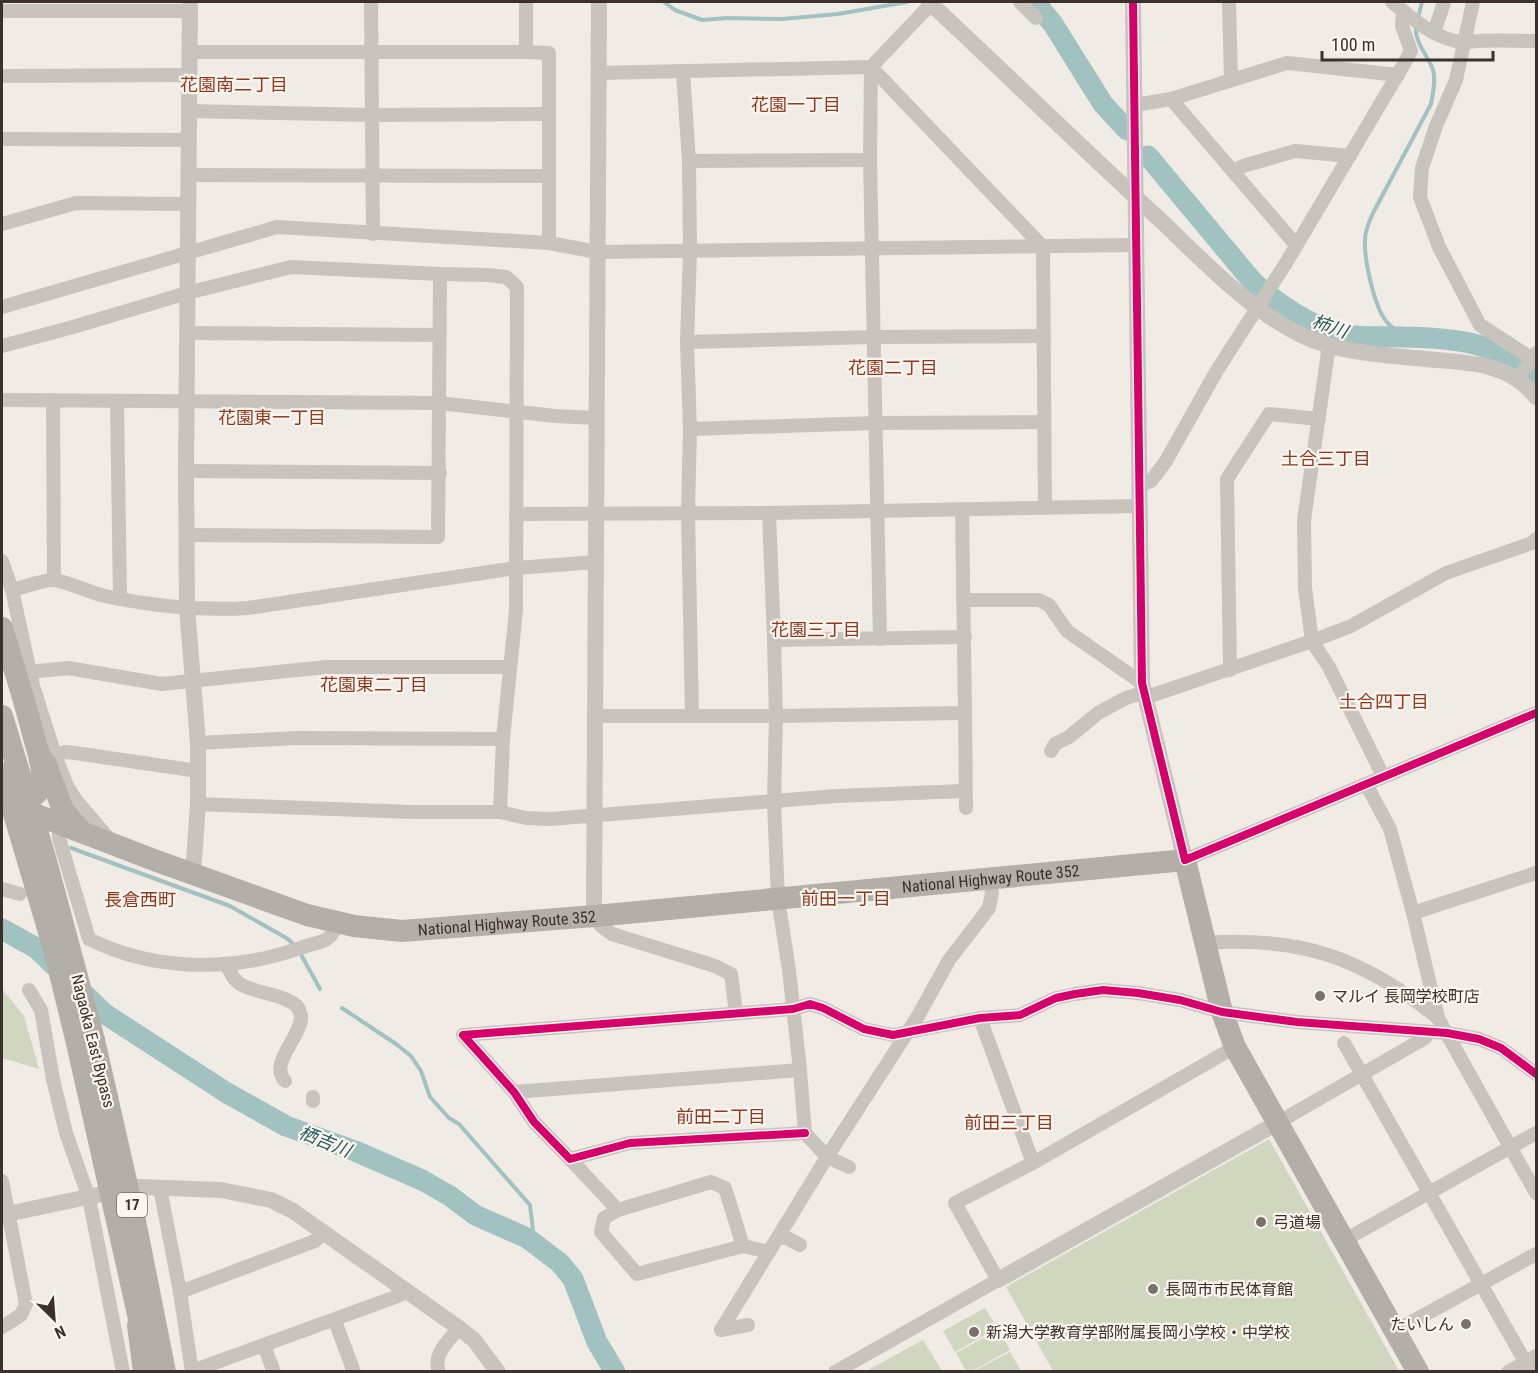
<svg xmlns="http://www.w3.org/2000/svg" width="1538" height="1373" viewBox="0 0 1538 1373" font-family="'Roboto Condensed','Noto Sans JP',sans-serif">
<rect width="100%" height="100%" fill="#f0ebe5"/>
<g fill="#d1d6bf">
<polygon points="2,989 24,1016 39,1069 2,1058"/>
<polygon points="1269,1139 1399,1371 1053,1371 1006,1287"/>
<polygon points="985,1308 997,1328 955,1352 943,1331"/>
<polygon points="998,1330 1010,1350 972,1371 966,1371 956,1353"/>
<polygon points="923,1340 942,1371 866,1371"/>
<polygon points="1010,1352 1021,1371 974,1371"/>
</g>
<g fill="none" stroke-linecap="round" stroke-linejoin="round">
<g stroke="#a1c2c1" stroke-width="4">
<polyline points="664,2 675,10 702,20 727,18 782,19 838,14 907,2"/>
<polyline points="1418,18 1422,2"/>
<path d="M1404 337C1398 332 1391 327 1386 321 1374 306 1364 259 1365 240 1365 230 1369 222 1373 213L1431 104C1433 93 1436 81 1433 70 1428 55 1414 43 1416 25"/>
<polyline points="71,848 230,906 288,939 295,946"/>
<polyline points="299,951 320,989"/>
<polyline points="342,1008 396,1044 411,1056 421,1071 430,1097 449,1118 459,1124 530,1205 534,1239 537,1248"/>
</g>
<g stroke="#a1c2c1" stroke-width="21">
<polyline points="1035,2 1053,24 1103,104 1127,130"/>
<path d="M1148 156 1253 282C1280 306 1312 328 1348 335 1367 338 1385 336 1403 337 1455 338 1496 342 1536 375"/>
<polyline points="2,929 36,948 105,1014 227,1093 286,1126 355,1151 422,1180 450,1196 475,1215 527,1238 560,1263 573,1279 597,1342 615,1372"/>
</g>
<g stroke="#c9c3be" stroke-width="14">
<polyline points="371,2 373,234"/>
<polyline points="526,2 526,52 549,53 549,243"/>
<polyline points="1020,2 1036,18"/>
<polyline points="1229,2 1231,79"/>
<path d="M1392 2C1413 19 1433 38 1461 42 1467 43 1473 41 1479 41 1498 40 1518 41 1536 41"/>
<polyline points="1473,2 1456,80 1436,126 1422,168 1420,197 1439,247 1480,325 1536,361"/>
<polyline points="2,11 189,11"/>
<polyline points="1434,33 1444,2"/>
<polyline points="190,52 526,52"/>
<polyline points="683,72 689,161 690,251 687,342 690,429 688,512 692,716"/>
<polyline points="599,73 871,67 1043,247 1045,508"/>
<polyline points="2,76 189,75"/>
<polyline points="1171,99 1296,245"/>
<polyline points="1135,105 1171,99 1287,63 1398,75"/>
<polyline points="190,111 372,115 549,114"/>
<polyline points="2,139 189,140"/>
<polyline points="689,161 870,160"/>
<polyline points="1233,171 1243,166 1295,151 1350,156"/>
<polyline points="188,175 548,176"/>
<polyline points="2,224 76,203 187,204"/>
<polyline points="2,307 277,227 549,243 597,252 1136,245"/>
<polyline points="187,333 439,335"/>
<polyline points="687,342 874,337 1044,336"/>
<polyline points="1329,345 1304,520 1305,588 1312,641 1329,667 1383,776"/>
<polyline points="2,346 73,327 187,293 291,267 440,274 487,275 506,277 517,287 516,610 503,739 500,812"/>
<polyline points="1517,379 1536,353"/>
<polyline points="2,400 439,403 555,416 596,418"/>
<polyline points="53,400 54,580"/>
<polyline points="117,401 120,599"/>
<polyline points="690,429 876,423 1044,422"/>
<polyline points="186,471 440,473"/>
<polyline points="1141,485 1151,481 1166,461 1216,372 1286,263 1401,69 1411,51 1402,26 1403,11"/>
<polyline points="769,513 774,640 776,716 774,802 778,899 789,970 800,1070 805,1133 827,1157 849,1167"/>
<polyline points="516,514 769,513 1140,506"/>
<polyline points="186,535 438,537 440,274"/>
<polyline points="2,561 12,590 33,686 55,755 67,786 76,800 110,840"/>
<path d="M12 590C25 587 39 581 52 580 64 580 91 593 105 596 152 606 200 611 248 608L516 568 596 562"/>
<polyline points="963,600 1039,600 1049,605 1067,631 1142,683"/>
<polyline points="880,639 870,160 871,67 933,2"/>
<polyline points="774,640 965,637"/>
<polyline points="1230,670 1227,479 1269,414 1319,419"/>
<polyline points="29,672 68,668 162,684 326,667 509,667"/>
<polyline points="1147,697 1312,641 1351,626 1446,573 1532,543 1536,539"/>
<polyline points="965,713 966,808"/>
<polyline points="594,716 776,716 965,713 962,509"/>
<polyline points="198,743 297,738 503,739"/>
<polyline points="1051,751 1055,744 1069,737 1098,713 1126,698 1145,692"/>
<polyline points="55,755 65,752 75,753 198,771"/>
<polyline points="1366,784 1390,829 1413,913 1438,1018 1536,1193"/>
<polyline points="198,804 411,812 500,812 526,818 550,819 836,796 965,791"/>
<path d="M60 823 59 838 89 939C155 972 234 972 303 947 321 941 331 943 337 923"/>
<polyline points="1185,860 1536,713"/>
<polyline points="2,889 20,894"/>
<polyline points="1413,913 1536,873"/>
<polyline points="595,916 601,926 612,934 715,966 731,974 736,1013"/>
<path d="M1205 943C1301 936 1363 958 1438 1018"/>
<path d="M226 964C230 971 233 980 240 984 257 994 281 993 297 1006 299 1009 300 1012 301 1015 303 1036 268 1063 285 1081"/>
<polyline points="29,990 41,1010 53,1079 66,1133 89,1198 123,1372"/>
<polyline points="980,1018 1033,1163"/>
<polyline points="1344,1043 1531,1372"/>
<polyline points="514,1092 800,1070"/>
<polyline points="313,1101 313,1097"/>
<polyline points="1277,1123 1425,1038 1428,1032"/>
<polyline points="805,1133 630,1143 570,1159 534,1122 514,1092 463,1035 793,1009 810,1004 823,1008 864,1029 893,1035 980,1018 1020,1015 1056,998 1075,994 1103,990 1138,993 1180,1000 1222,1012 1297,1022 1447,1033 1479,1039 1501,1048 1536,1074"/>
<polyline points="570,1159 618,1210 711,1182 725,1188 743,1246 769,1252"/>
<polyline points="2,1181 26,1304 21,1315 2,1327"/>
<polyline points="160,1188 180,1292 192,1372"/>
<polyline points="618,1210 604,1218 601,1232 637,1274 743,1246"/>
<polyline points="778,1237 787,1238 800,1245"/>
<polyline points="1343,1241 1536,1133"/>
<polyline points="180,1292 315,1241 323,1234"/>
<polyline points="335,1321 354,1372"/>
<polyline points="721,1330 827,1157 918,1016 949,960 989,908 992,893 990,880"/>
<polyline points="721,1330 748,1325"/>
<polyline points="1395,1331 1536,1254"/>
<polyline points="264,1346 274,1372"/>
<polyline points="192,1371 398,1296 407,1291"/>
<path d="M439 1372C432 1355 449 1340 459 1328"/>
<polyline points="835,1372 998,1280 955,1203 1033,1163 1235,1047"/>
<polyline points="1508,1372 1536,1356"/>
</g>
<g stroke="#c9c3be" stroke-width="16">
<polyline points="190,2 186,471 187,608 198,743 198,804 193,874"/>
<path d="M929 2C1005 73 1080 146 1157 217 1202 259 1245 307 1301 335 1338 353 1384 355 1425 359 1466 363 1508 361 1536 397"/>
<polyline points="1133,2 1142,683 1185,860"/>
<polyline points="595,916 594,907 599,2"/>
<polyline points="139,1187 221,1190 271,1200 293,1211 459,1328 474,1340 498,1372"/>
<polyline points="2,1215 102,1194"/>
<polyline points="998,1280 1277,1123"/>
</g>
<g stroke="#b4aea8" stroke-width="22">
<path d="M2 628C13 665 25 701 34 738 38 751 43 766 42 779 41 796 26 804 10 803"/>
<polyline points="45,762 63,810 80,830"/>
<path id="s1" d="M16 807 154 860 307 915 354 926 402 931 595 916 1185 860 1222 1012 1235 1047 1418 1372"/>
<polyline points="94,1040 134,1216 165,1372"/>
<polyline points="77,1043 144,1341"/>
<polyline points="138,1325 144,1372"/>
</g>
<g stroke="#b4aea8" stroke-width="22">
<polyline points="2,716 46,861 94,1040"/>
<polyline points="2,773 54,949 77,1043"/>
</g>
<defs>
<g id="cycleway">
<polyline points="1133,2 1142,683 1185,860 1536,713"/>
<polyline points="805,1133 630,1143 570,1159 534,1122 514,1092 463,1035 793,1009 810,1004 823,1008 864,1029 893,1035 980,1018 1020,1015 1056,998 1075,994 1103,990 1138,993 1180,1000 1222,1012 1297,1022 1447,1033 1479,1039 1501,1048 1536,1074"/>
</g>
</defs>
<use href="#cycleway" stroke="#fbf5ee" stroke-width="11"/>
<use href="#cycleway" stroke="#d6006c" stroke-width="8"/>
</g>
<g fill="#7a716c" stroke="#fbf5ee" stroke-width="2">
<circle cx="1320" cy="996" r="6"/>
<circle cx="1261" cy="1222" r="6"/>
<circle cx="1153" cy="1289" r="6"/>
<circle cx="1466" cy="1324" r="6"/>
<circle cx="974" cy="1332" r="6"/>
</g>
<g text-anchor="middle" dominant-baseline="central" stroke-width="4.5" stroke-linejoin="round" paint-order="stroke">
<rect fill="#fbf5ee" stroke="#756b66" stroke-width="1.5" x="117" y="1193" width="30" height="24" rx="4.5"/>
<g font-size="15" font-weight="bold" fill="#3b302b">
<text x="132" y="1205">17</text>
</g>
<g font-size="16" fill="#3b302b" stroke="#fbf5ee">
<text stroke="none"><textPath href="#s1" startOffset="998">National Highway Route 352</textPath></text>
<text stroke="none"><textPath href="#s1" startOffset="512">National Highway Route 352</textPath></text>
<text transform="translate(93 1041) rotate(76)">Nagaoka East Bypass</text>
</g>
<g font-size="16" fill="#3b302b" stroke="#fbf5ee" text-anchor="start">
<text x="1332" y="996">マルイ 長岡学校町店</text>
<text x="1273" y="1222">弓道場</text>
<text x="1165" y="1289">長岡市市民体育館</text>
<text x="1454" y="1324" text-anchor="end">たいしん</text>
<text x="986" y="1332">新潟大学教育学部附属長岡小学校・中学校</text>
</g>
<g font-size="18" fill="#8c3b22" stroke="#fbf5ee">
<text x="234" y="84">花園南二丁目</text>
<text x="796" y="104">花園一丁目</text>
<text x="893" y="367">花園二丁目</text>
<text x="272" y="417">花園東一丁目</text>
<text x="1326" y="458">土合三丁目</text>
<text x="816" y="629">花園三丁目</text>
<text x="374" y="684">花園東二丁目</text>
<text x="1384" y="701">土合四丁目</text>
<text x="846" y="898">前田一丁目</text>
<text x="140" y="899">長倉西町</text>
<text x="721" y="1116">前田二丁目</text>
<text x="1009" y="1122">前田三丁目</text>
</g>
<g font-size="18" font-style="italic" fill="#1f5a5e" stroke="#fbf5ee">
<text transform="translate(1330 326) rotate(19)">柿川</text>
<text transform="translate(325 1141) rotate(22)">栖吉川</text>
</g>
</g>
<rect width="1538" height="1373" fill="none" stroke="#3b302b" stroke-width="6"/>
<g transform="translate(54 1319) rotate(155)" stroke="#fbf5ee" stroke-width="4.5" paint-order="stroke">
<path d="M0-4.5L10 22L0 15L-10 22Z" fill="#3b302b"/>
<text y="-9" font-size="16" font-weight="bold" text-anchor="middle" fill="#3b302b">N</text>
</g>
<path d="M1322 51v9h171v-9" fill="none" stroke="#3b302b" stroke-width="3"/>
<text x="1331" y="51" font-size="18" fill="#3b302b" stroke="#fbf5ee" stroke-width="4.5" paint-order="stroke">100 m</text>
</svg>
